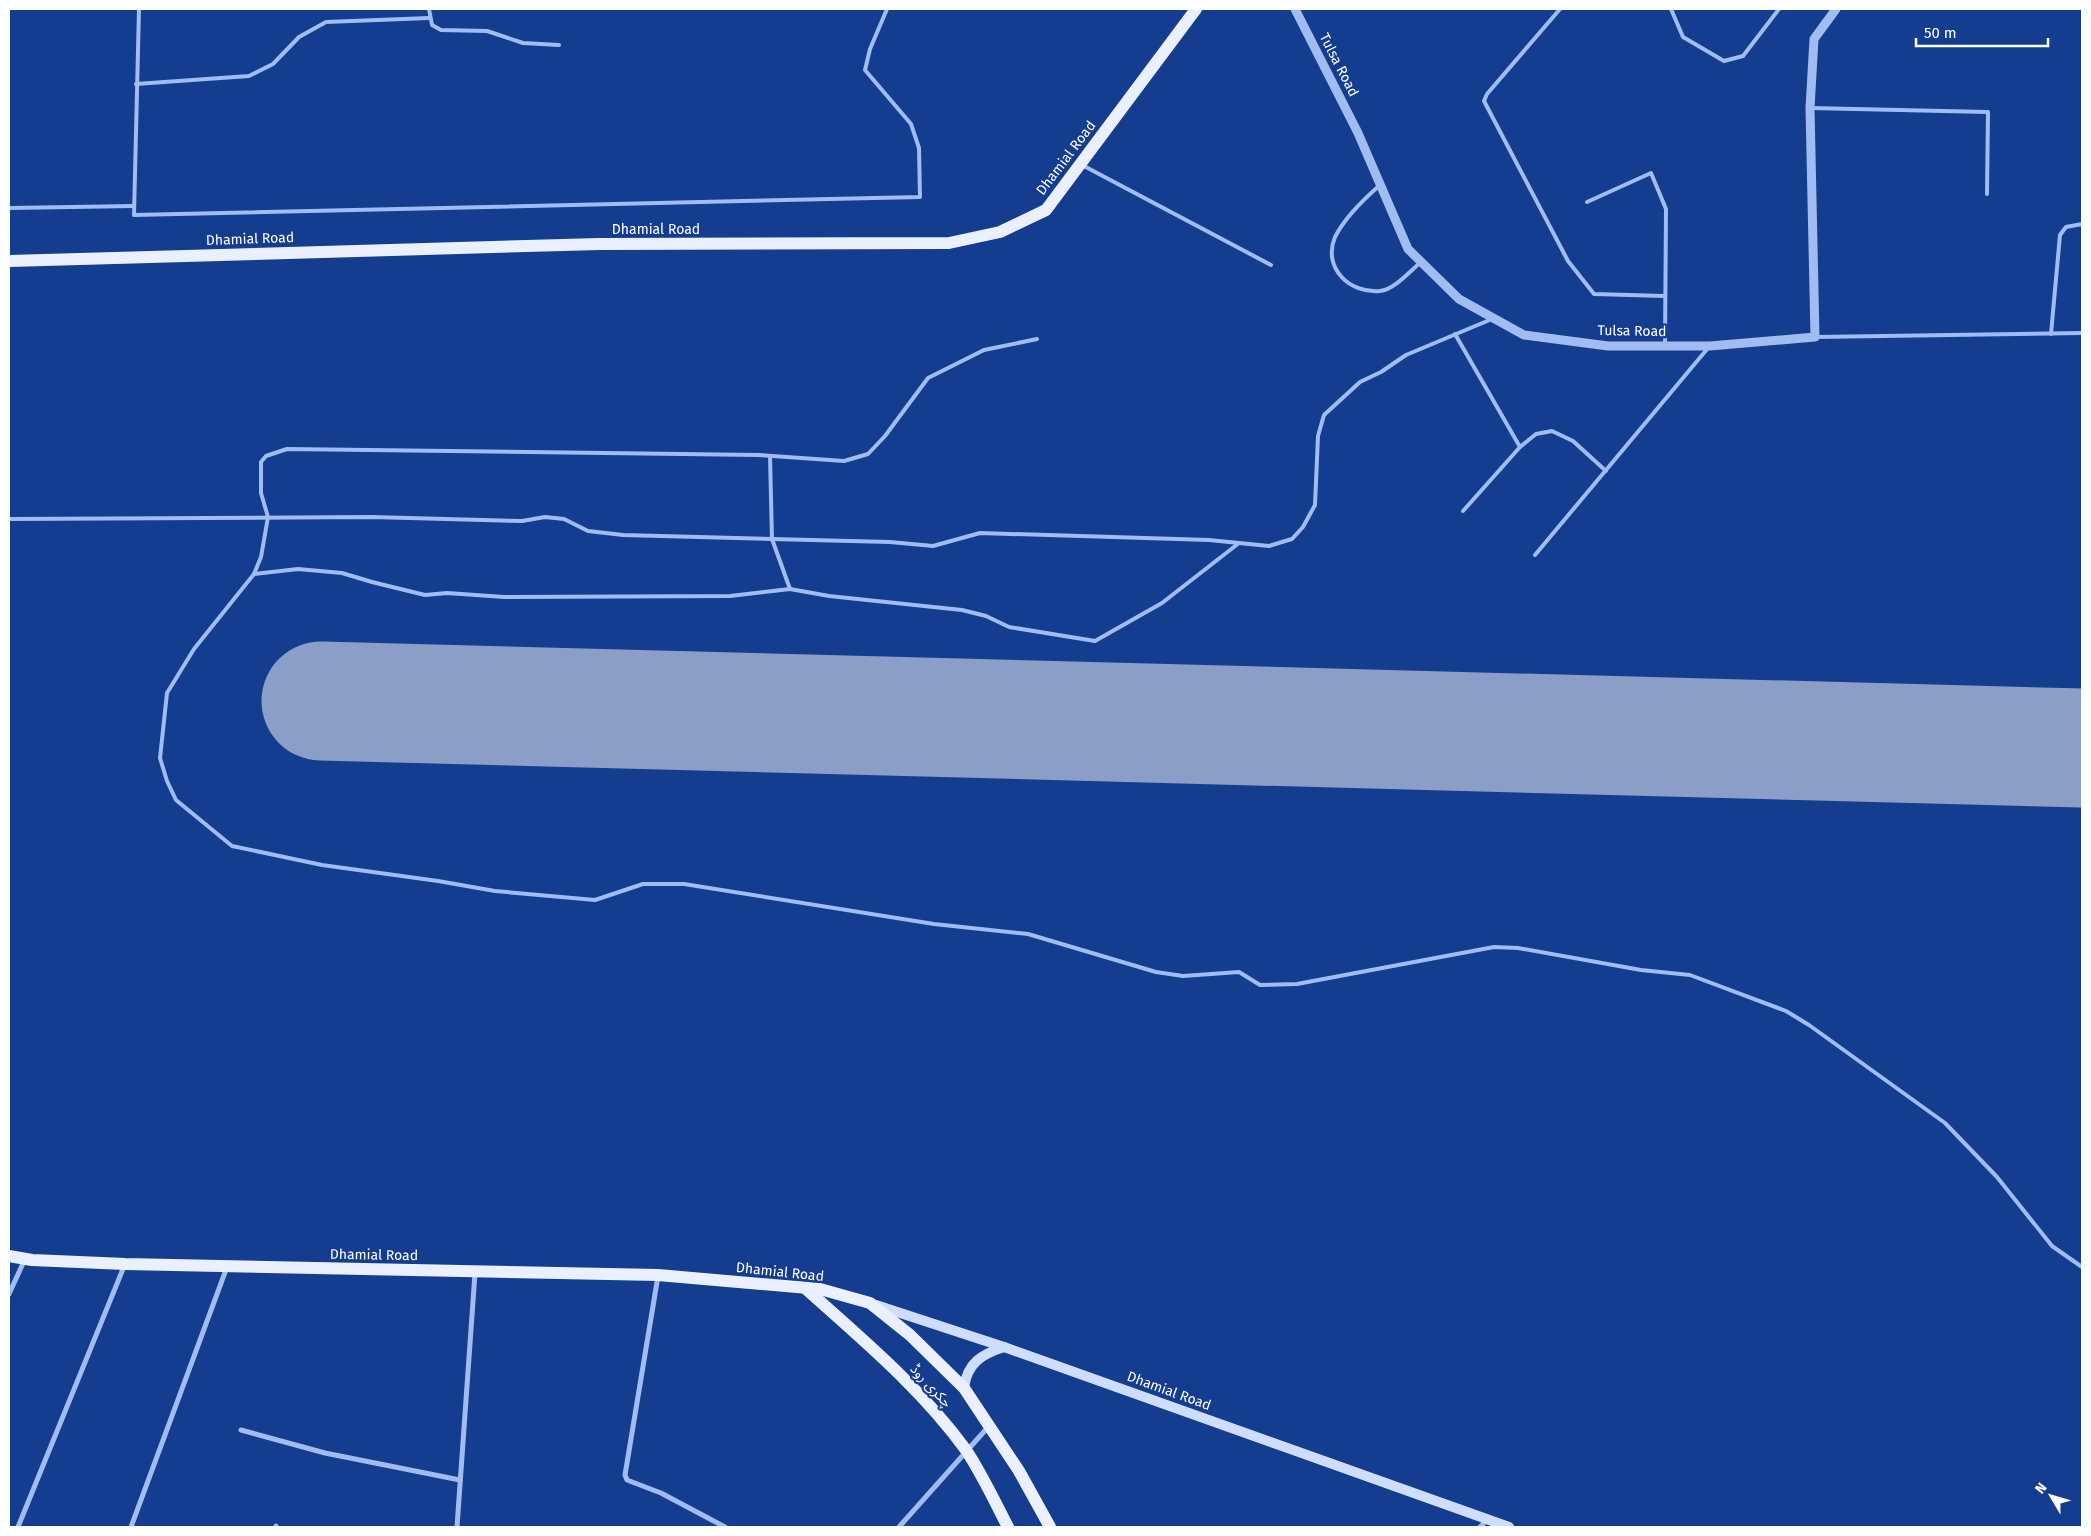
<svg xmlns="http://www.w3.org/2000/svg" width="2091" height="1536" viewBox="0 0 2091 1536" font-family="'Fira Sans','Noto Sans Arabic',sans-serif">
<rect width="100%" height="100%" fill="#143d8f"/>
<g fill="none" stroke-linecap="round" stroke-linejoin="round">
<polyline stroke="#8a9ec7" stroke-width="119" points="321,701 2082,748"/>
<g stroke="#a0bcf1" stroke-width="4">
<polyline points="139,9 134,215 920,197 919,148 911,124 865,70 870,49 887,9"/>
<polyline points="429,9 432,25 441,30 487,31 523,43 559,45"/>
<polyline points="1560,9 1487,94 1484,101 1568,261 1594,294 1665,296"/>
<polyline points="1671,9 1683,37 1724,61 1743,56 1779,9"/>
<polyline points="136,84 249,76 273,64 299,37 326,22 429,18"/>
<polyline points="1810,108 1988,112 1987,194"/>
<polyline points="1082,165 1271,265"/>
<path d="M1380 185C1364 199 1345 217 1335 237 1322 268 1350 294 1380 291 1395 289 1410 271 1421 262"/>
<polyline points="1587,202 1651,173 1666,209 1665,346"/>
<polyline points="9,208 134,206"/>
<polyline points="1455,334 1520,447 1463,511"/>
<polyline points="2051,334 2060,235 2066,227 2082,224"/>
<polyline points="1815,337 2082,333"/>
<polyline points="1037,339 984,350 928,378 885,436 868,454 844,461 759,455 287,449 266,456 261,462 261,493 268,517 261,557 254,574 194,649 167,693 160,758 167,781 176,800 232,846 322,865 438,881 495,891 595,900 643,884 684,884 934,924 1028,934 1156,972 1183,976 1239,972 1260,985 1297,984 1494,947 1518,948 1641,970 1690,975 1786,1011 1809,1025 1945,1123 1997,1177 2052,1246 2082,1267"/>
<polyline points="1520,447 1536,434 1552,431 1573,441 1606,471"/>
<polyline points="770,456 772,539 790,589"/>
<polyline points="9,519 372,517 522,521 545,517 564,519 588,531 623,535 890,542 933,546 980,533 1209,540 1269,546 1292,539 1303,527 1315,505 1318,436 1324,415 1360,382 1381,372 1406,355 1492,319"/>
<polyline points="1535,555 1708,348"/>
<polyline points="254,574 298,569 342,573 372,582 425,595 447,593 504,597 730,596 790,589 829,596 962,610 986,616 1009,627 1095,641 1162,603 1239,543"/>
</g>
<g stroke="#a0bcf1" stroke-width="5">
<polyline points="658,1276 625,1475 627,1480 661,1493 725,1527"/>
<polyline points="9,1294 25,1259"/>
<polyline points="241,1430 325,1453 460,1480"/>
<polyline points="18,1527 125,1264"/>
<polyline points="131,1527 227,1267"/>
<polyline points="276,1527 276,1526"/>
<polyline points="457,1527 475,1273"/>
<polyline points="899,1527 989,1426"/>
<polyline points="1480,1527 1487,1520"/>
</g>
<polyline stroke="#a0bcf1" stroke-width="9" points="1295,9 1358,133 1408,249 1459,299 1524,335 1608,346 1710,346 1815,337 1810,108 1814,39 1836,9"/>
<g stroke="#ceddfb" stroke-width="10">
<polyline points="876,1305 1004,1347 1509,1527"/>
<path d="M964 1388C967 1363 982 1354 1004 1347"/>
</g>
<g stroke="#eaf0ff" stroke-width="12">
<polyline points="9,261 599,244 949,243 1000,232 1046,210 1196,9"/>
<polyline points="9,1256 32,1260 125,1264 658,1275 820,1289 870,1303 910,1335 964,1388 1019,1471 1050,1527"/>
<path d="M805 1288C862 1339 921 1388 966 1450 982 1474 995 1502 1008 1527"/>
</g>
</g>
<g text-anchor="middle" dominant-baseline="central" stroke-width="4.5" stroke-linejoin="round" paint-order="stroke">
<g font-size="14" fill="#fff" stroke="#143d8f">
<text transform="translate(1339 65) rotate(63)">Tulsa Road</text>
<text transform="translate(1066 158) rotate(-53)">Dhamial Road</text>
<text x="656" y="229">Dhamial Road</text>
<text transform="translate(250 239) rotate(-2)">Dhamial Road</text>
<text transform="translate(1632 331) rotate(1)">Tulsa Road</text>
<text transform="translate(374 1255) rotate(1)">Dhamial Road</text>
<text transform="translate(780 1272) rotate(6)">Dhamial Road</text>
<text transform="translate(931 1386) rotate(47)">چکری روڈ</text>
<text transform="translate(1169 1391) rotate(20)">Dhamial Road</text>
</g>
</g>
<rect width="2091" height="1536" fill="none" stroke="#ffffff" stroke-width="20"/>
<g transform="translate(2051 1496) rotate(308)" stroke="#143d8f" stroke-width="4" paint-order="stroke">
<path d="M0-4L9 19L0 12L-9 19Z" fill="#ffffff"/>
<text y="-8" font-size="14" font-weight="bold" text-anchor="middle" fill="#ffffff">N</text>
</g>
<path d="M1916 38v8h132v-8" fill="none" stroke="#ffffff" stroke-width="2.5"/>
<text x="1924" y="38" font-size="15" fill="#ffffff" stroke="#143d8f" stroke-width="4" paint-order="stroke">50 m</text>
</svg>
